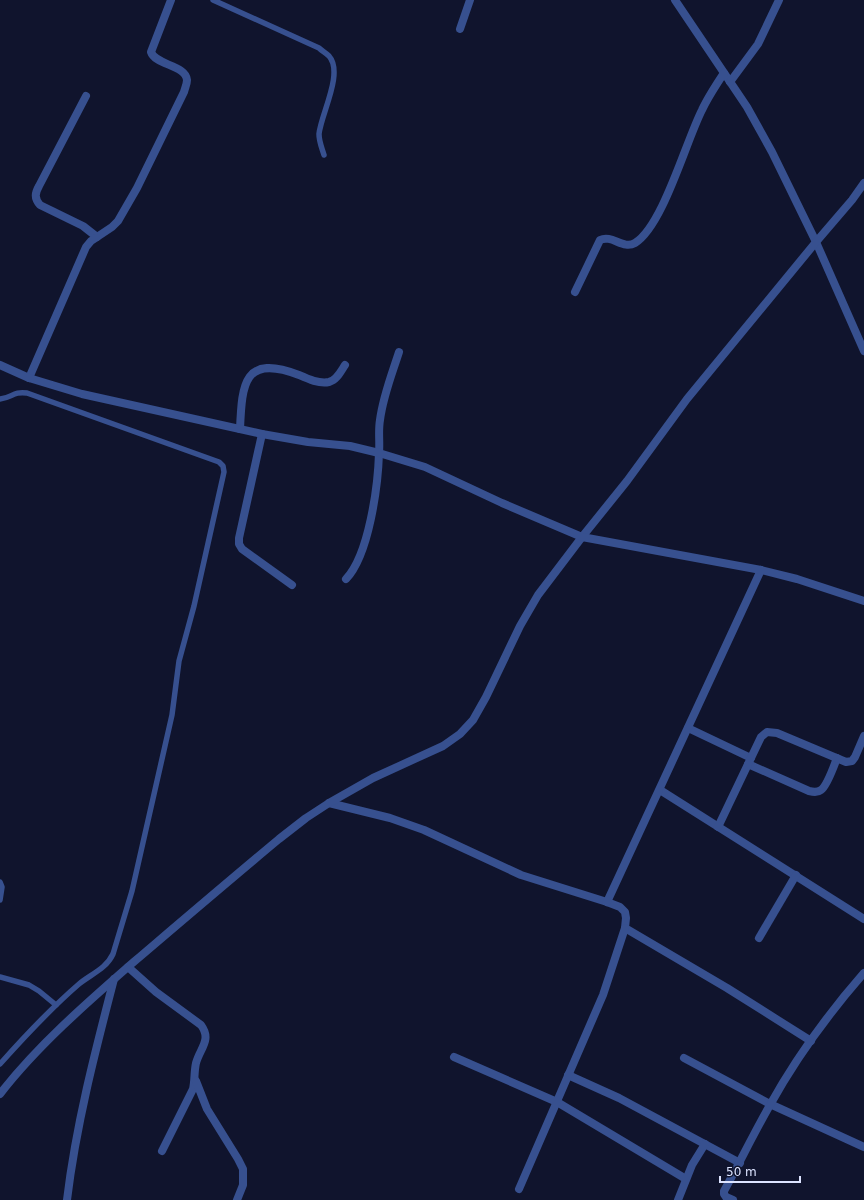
<svg xmlns="http://www.w3.org/2000/svg" width="864" height="1200" viewBox="0 0 864 1200" font-family="'DejaVu Sans',sans-serif">
<rect width="100%" height="100%" fill="#10142d"/>
<g fill="none" stroke-linecap="round" stroke-linejoin="round">
<g stroke="#37508f" stroke-width="5.5">
<path d="M213 0 319 48C322 51 326 53 329 56 344 73 321 114 319 134 319 142 322 148 324 155"/>
<path d="M0 399C12 398 13 391 27 393L219 462 223 466 224 472 194 606 179 661 172 715 132 891 113 954C106 969 91 974 79 984 50 1009 25 1036 0 1064"/>
<polyline points="0,882 2,887 0,900"/>
<polyline points="0,977 29,985 39,991 56,1005"/>
</g>
<g stroke="#37508f" stroke-width="8">
<polyline points="675,0 747,107 772,152 816,242 864,351"/>
<polyline points="460,29 470,0"/>
<polyline points="730,82 758,44 779,0"/>
<path d="M86 96 39 186C35 193 34 198 40 205L83 226 97 237"/>
<path d="M575 292 600 240C612 234 623 250 635 243 663 226 686 141 702 110 708 97 716 85 724 73"/>
<path d="M29 378 86 247 91 241 112 227 118 221 137 188 184 92C185 88 187 84 187 80 186 65 155 65 151 52L171 0"/>
<path d="M240 429C242 383 244 354 299 375 308 379 319 384 329 382 337 380 341 371 345 365"/>
<polyline points="262,434 239,538 239,544 242,549 292,585"/>
<path d="M346 579C369 555 378 486 379 453 380 442 378 431 380 420 383 396 392 374 399 352"/>
<polyline points="688,728 751,758"/>
<path d="M748 764 809 791C813 792 817 793 821 790 827 786 834 766 837 758"/>
<polyline points="660,790 864,919"/>
<polyline points="329,803 390,818 424,830 521,875 607,902 620,907 625,912 626,918 625,928 727,988 811,1041"/>
<polyline points="718,827 761,737 767,732 777,733 846,762 852,761 855,757 864,736"/>
<polyline points="607,902 761,570"/>
<polyline points="759,938 796,875"/>
<path d="M128 967 156 992 201 1025C212 1040 200 1048 196 1063 194 1072 195 1080 193 1089L162 1151"/>
<polyline points="454,1057 557,1102 686,1179"/>
<polyline points="684,1058 770,1104 864,1147"/>
<polyline points="568,1075 619,1098 740,1163"/>
<polyline points="196,1081 207,1109 238,1159 243,1169 243,1185 237,1200"/>
<path d="M0 1094C38 1045 89 1001 136 960 183 920 231 879 279 839L306 818 329 803 373 778 443 746 460 734 473 720 486 697 520 626 538 595 582 537 627 481 687 399 816 242 852 200 864 183"/>
<polyline points="519,1189 603,995 625,928"/>
<path d="M67 1200C76 1125 95 1052 114 979"/>
<polyline points="678,1200 692,1165 705,1144"/>
<path d="M733 1200 726 1197 724 1194V1191C740 1162 754 1133 770 1105 796 1058 829 1013 864 973"/>
</g>
<polyline stroke="#37508f" stroke-width="8" points="0,365 29,378 82,394 262,434 308,442 350,446 379,453 425,467 502,503 582,537 761,570 797,579 864,601"/>
</g>
<path d="M720 1176v6h80v-6" fill="none" stroke="#dce3ff" stroke-width="2"/>
<text x="726" y="1176" font-size="12" fill="#dce3ff" stroke="#10142d" stroke-width="3" paint-order="stroke">50 m</text>
</svg>
